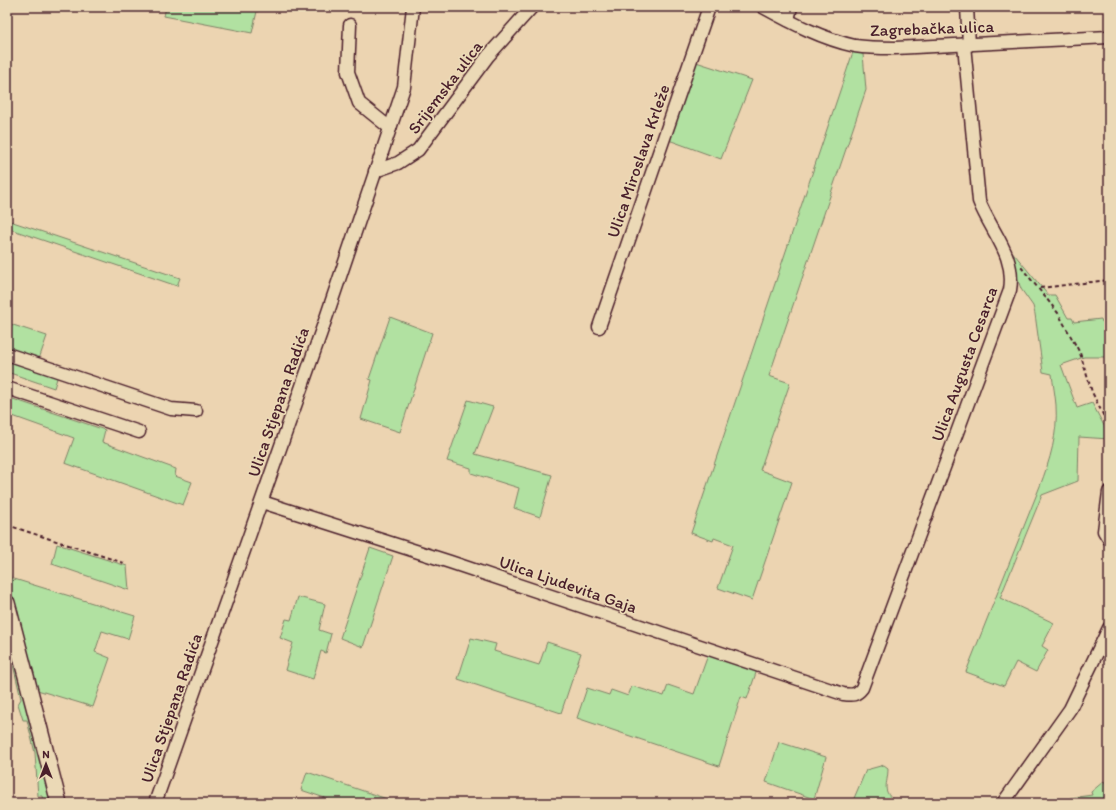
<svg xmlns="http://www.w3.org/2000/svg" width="1116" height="810" viewBox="0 0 1116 810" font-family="Itim,sans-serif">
<rect width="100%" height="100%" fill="#ecd4b1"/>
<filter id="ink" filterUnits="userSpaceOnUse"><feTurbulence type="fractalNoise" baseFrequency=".025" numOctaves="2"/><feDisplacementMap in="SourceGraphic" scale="8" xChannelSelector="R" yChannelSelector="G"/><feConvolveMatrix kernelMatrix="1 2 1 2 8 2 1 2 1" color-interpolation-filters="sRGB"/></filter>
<g filter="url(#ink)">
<g fill="#b1e1a1" stroke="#7e8066">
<polygon points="166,7 258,7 252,33 164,16"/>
<polygon points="853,52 863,54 866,90 769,376 790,383 760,470 792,482 752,600 718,588 733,545 714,538 713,541 691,533"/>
<polygon points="693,61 752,80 721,159 666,139"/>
<polygon points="7,220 180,278 177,286 7,228"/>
<path d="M1007 247 1010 249 1048 295H1055L1068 318H1072L1074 322 1101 319 1102 322 1109 321V357H1084L1061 365 1077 408 1092 403 1109 435V439L1079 437 1078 481 1042 495 1000 598 1054 623 1042 646 1048 650 1036 672 1016 662 1004 686 966 672 1040 486C1050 460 1058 434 1056 405 1055 394 1053 384 1052 374L1043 372 1035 314 1033 306 1021 289Z"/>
<polygon points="390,317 432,333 400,432 361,419 372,380 369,379"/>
<polygon points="7,323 47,336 38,362 7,352"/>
<polygon points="7,357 58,375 54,388 7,372"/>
<polygon points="7,397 105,430 102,442 176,469 175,476 192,482 183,505 65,463 74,438 7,414"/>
<polygon points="468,400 493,407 475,454 552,475 540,517 514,508 519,488 471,473 471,468 447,461"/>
<polygon points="57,544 127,566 129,590 52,564"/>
<polygon points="370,548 393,556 363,647 340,638"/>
<polygon points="7,563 11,578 135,616 128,639 102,631 95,652 110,658 93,707 34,689 7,588"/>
<polygon points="298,597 325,604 319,630 331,634 326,653 321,651 313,679 285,670 293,643 280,638 286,619 291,620"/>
<polygon points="7,626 54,803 43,803 42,796 38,796 35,753 27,720 23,720 18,704 21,699 7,639"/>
<polygon points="471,638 496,644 494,651 539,665 547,642 581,653 561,713 458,679"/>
<polygon points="708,655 757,670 747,699 741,697 719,766 577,718 587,688 609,695 611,690 628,696 632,686 664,696 668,685 694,694"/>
<polygon points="779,742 826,757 814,799 766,782"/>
<path d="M884 765 888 768C888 786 880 790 897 803H852L866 770Z"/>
<polygon points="307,772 399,803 340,803 301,790"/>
<polygon points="1104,781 1109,788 1109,803 1065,803 1070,798 1092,795 1091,792"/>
</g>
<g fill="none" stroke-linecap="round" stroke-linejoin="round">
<defs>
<g id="minor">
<path d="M763 7C792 23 823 39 855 46 868 48 882 48 895 48L1109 37"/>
<polyline points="967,7 969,45"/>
<polyline points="788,20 791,7"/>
<polyline points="350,25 348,72 359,103 390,128"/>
<polyline points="375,171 398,163 418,150 488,56 532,7"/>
<polyline points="599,327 709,7"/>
<polyline points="7,354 171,409 196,411"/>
<polyline points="7,388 139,432"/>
<polyline points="1109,492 1104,531 1109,539"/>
<path d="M262 502 450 562 843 694C851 695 856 696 862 688L1010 290C1016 255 991 232 979 201L964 45"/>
<polyline points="155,803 326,318 404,87 413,7"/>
<polyline points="1003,803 1070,709 1109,628"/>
</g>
<polyline id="major" points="7,603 59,803"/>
</defs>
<use href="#minor" stroke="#4a1f2b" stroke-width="15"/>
<use href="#major" stroke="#4a1f2b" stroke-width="18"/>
<g stroke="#4a1f2b" stroke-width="2" stroke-dasharray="4 3" stroke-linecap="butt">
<polyline points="1021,267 1058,313 1080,353 1092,392 1109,427"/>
<polyline points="1040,288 1109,280"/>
<polyline points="7,525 124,563"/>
</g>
<use href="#minor" stroke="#ebd9b6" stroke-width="12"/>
<use href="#major" stroke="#ebd9b6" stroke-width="15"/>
</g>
</g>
<g text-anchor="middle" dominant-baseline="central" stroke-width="3.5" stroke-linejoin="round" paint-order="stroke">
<g font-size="17" fill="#4a1f2b" stroke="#ebd9b6">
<text transform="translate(932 28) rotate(-2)">Zagrebačka ulica</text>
<text transform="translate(445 87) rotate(-53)">Srijemska ulica</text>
<text transform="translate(638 161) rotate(-71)">Ulica Miroslava Krleže</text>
<text transform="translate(964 364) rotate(-70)">Ulica Augusta Cesarca</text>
<text transform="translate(278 402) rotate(-71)">Ulica Stjepana Radića</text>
<text transform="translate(568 584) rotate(19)">Ulica Ljudevita Gaja</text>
<text transform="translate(171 708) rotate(-71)">Ulica Stjepana Radića</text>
</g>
</g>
<rect width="1116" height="810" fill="none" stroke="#ebd9b6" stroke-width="24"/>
<rect x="12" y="12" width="1092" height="786" fill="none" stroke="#4a1f2b" stroke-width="1.5" filter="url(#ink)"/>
<g transform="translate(46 764)" stroke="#ebd9b6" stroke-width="3" paint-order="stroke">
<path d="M0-3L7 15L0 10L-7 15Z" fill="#4a1f2b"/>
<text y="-6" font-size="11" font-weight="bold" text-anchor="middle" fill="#4a1f2b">N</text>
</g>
</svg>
